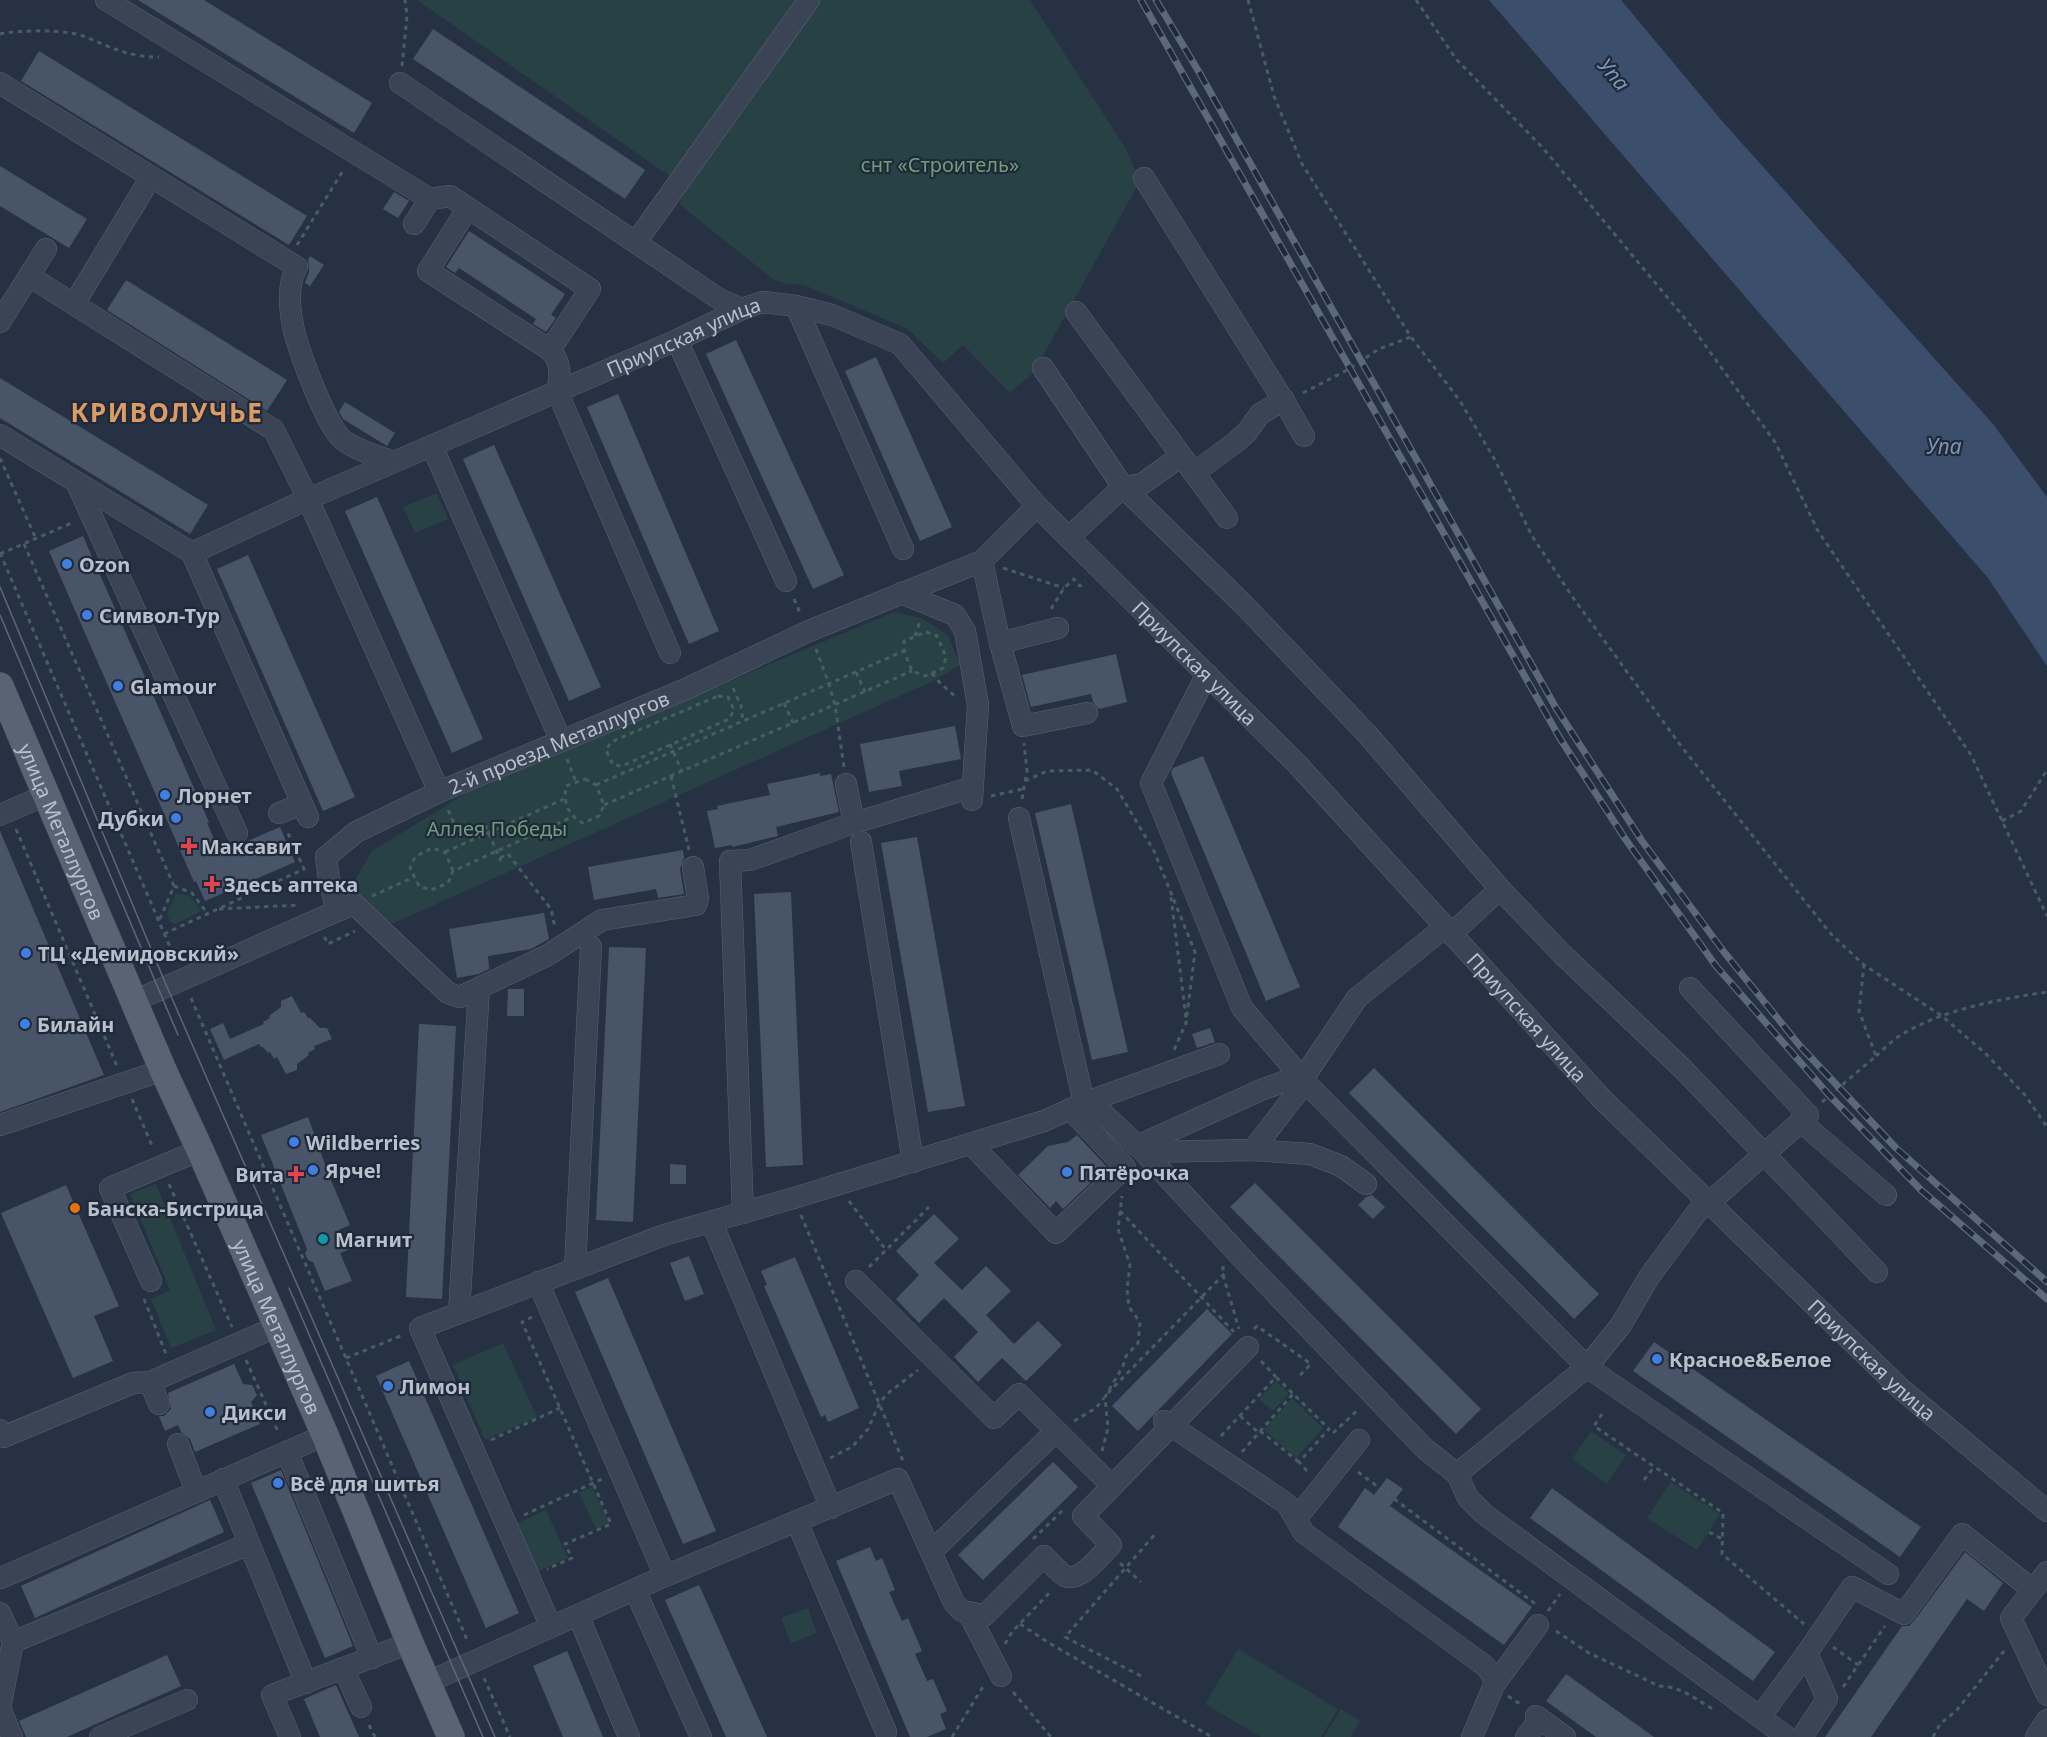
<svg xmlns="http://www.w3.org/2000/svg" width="2047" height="1737" viewBox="0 0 2047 1737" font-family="'Noto Sans',sans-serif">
<rect width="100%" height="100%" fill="#263244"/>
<g fill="#284145">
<polygon points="417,0 1030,0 1126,149 1140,181 1034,372 1010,393 963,345 943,363 908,329 804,285 786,284 773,279 680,205 684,186"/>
<polygon points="437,493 448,519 415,533 403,507"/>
<polygon points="894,612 921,618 948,635 960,665 931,682 385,927 359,902 347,894 372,851 473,789"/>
<polygon points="176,893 190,896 201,911 176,924 170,922 167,914"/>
<polygon points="156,1184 216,1330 171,1348 151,1299 170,1290 130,1194"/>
<polygon points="503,1343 537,1417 485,1440 453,1365"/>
<polygon points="1276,1381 1289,1394 1273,1411 1259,1399"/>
<polygon points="1292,1398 1323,1428 1296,1458 1264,1430"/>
<polygon points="1591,1431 1626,1455 1607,1484 1572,1459"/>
<polygon points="1671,1482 1720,1514 1697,1550 1647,1518"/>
<polygon points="592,1487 609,1523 596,1529 579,1493"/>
<polygon points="546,1510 568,1558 536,1572 515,1524"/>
<polygon points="808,1608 817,1633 791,1643 781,1618"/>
<polygon points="1238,1649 1338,1709 1321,1737 1261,1737 1205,1704"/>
<polygon points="1341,1709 1360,1721 1351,1737 1324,1737"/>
</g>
<polygon fill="#3b4f6d" points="1489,0 1621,0 1722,121 1993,424 2047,497 2047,666 1988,578"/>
<g fill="#485468">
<polygon points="138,0 204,0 372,103 354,133"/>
<polygon points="433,29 645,170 625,199 413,59"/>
<polygon points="39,51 307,216 289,245 21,81"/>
<polygon points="0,166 87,219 69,248 0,206"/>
<polygon points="394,192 409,201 398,218 383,209"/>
<polygon points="469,231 565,294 551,315 556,318 546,332 533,324 536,319 459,268 455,273 446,267"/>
<polygon points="310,256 324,265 310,286 305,283 309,272 308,260"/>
<polygon points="126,280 287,380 267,411 107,310"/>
<polygon points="736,340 844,575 813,589 706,354"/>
<polygon points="876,357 952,527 920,541 845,371"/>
<polygon points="0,378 208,505 190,534 0,418"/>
<polygon points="618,394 719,631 689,644 587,407"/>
<polygon points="345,402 395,433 387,446 343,419 339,412"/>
<polygon points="494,445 601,687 569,701 463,459"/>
<polygon points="377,497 483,739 452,753 345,511"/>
<polygon points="83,536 201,804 209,822 207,823 220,853 280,827 295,862 205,901 196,881 194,882 49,551"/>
<polygon points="248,555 355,797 323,811 217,569"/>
<polygon points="1116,654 1127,702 1099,709 1093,702 1091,694 1031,707 1022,675"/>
<polygon points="955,726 961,759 899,771 902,786 869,792 860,744"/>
<polygon points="1203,756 1300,987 1266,1001 1171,773 1173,768"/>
<polygon points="820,773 820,776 831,774 839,812 776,827 778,836 732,847 732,845 715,848 707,811 718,809 717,806 770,795 767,784"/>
<polygon points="1071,804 1128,1052 1092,1060 1035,813"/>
<polygon points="0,831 104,1075 0,1112"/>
<polygon points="917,837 965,1106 928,1112 881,843"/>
<polygon points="683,850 684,858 680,869 684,894 658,898 656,889 594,900 588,867"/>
<polygon points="791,892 803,1165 766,1167 754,894"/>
<polygon points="544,913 549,939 531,949 488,956 489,969 479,974 457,978 449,929"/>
<polygon points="609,947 646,948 633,1222 596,1220"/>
<polygon points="508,989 524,989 524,1016 507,1016"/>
<polygon points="292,996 301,1013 304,1012 308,1018 310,1018 320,1028 327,1028 332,1039 314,1046 315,1049 308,1053 309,1055 297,1064 297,1070 286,1074 277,1057 274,1059 270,1052 268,1053 263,1047 261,1047 259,1044 224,1060 210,1029 223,1023 230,1039 264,1024 263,1022 270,1018 269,1016 281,1007 281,1001"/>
<polygon points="419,1024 456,1026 442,1299 406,1297"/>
<polygon points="1210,1028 1215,1042 1197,1048 1192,1034"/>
<polygon points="1374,1068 1599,1294 1574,1319 1349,1093"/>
<polygon points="308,1117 330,1178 350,1225 339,1230 348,1250 340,1253 352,1281 325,1291 313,1262 308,1260 305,1253 307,1249 261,1135"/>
<polygon points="1077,1135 1107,1167 1063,1209 1056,1201 1050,1208 1018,1175 1048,1146 1068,1142"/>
<polygon points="670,1164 686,1165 686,1184 670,1184"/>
<polygon points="1255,1183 1481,1409 1456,1434 1230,1207"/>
<polygon points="66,1185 119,1306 94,1316 113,1361 73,1378 1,1213"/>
<polygon points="1372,1195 1385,1207 1373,1219 1358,1205 1366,1197"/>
<polygon points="934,1214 959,1239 934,1263 962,1290 986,1266 1011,1291 986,1315 1014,1344 1038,1321 1062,1345 1026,1381 1002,1358 978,1382 954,1357 978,1332 944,1298 919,1323 896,1299 919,1275 896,1251"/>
<polygon points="689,1256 704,1294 685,1301 670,1263"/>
<polygon points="795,1257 859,1408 828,1422 825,1415 821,1417 764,1286 767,1285 761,1271"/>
<polygon points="608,1278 716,1531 683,1544 575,1292"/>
<polygon points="1207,1309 1232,1334 1138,1431 1112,1406"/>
<polygon points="1654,1342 1921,1527 1900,1557 1633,1371"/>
<polygon points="409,1361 519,1613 486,1628 376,1376"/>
<polygon points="234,1364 243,1384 252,1385 257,1395 251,1402 260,1424 195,1452 190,1439 181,1432 178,1425 165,1431 159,1416 164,1416 171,1409 168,1393"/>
<polygon points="1053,1462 1078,1487 983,1580 958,1555"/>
<polygon points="281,1470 353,1646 325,1658 251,1483"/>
<polygon points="1387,1478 1403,1489 1390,1506 1532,1607 1504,1645 1338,1527 1365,1488 1374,1495"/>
<polygon points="1552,1488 1775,1652 1753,1681 1530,1518"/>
<polygon points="210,1500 224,1532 35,1618 21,1586"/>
<polygon points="870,1547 876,1561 882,1558 895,1590 889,1592 902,1621 908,1618 922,1651 915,1654 927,1681 933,1679 947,1711 940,1714 946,1729 927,1737 910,1737 836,1561"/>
<polygon points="1965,1552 2003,1583 1984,1611 1967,1599 1871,1737 1825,1737 1902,1626 1909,1626 1914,1621"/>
<polygon points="699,1585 767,1737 726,1737 665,1600"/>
<polygon points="567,1651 603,1737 563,1737 533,1666"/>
<polygon points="167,1655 181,1686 67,1737 26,1737 19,1721"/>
<polygon points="1566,1674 1654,1737 1596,1737 1546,1701"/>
<polygon points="336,1685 359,1737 320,1737 304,1699"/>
</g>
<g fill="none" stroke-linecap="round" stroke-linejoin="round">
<defs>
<g id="minor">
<polyline points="106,0 430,199"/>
<path d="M0 83 297 267C286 285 290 315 295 335 302 359 324 419 340 437 351 449 378 456 394 462"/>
<polyline points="400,83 719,299 742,309"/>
<polyline points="1144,178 1285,403 1304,436"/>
<polyline points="468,208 428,271 550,350"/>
<path d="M414 224 430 199 450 196 590 289 550 350C561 361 561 377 557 391L670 653"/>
<polyline points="636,242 809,0"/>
<polyline points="29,276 274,430 308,499 439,792"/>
<polyline points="74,304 151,177"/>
<polyline points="796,306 903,549"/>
<polyline points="1076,312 1227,518"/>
<polyline points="0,322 46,249"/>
<polyline points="677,340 786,581"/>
<polyline points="1043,368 1123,487 1244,605 1368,735 1500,889 1562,954 1682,1068 1877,1272"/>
<polyline points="0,435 192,553 308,817"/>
<polyline points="432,446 561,741"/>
<polyline points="1194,473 1236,442 1247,432 1260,414 1284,400"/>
<polyline points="76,482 237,833"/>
<polyline points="1069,537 1123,487 1142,484 1181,456"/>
<path id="s1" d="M192 553 308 499 677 340 742 309 763 302 796 306 832 315 900 344 1037 506 1298 765 1602 1099 1901 1389 2047 1511"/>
<polyline points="982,561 1000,643 1023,726 1087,713"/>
<polyline points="901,593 955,615 965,631 978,705 972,800"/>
<polyline points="1000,643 1058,628"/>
<polyline points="1207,674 1151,783 1242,1008 1305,1082 1587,1367 1888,1574"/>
<polyline points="846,784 854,823"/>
<polyline points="279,813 302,804"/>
<polyline points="0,815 46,795"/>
<polyline points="1019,818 1084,1103"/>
<polyline points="861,842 913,1162"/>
<polyline points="337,911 354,904 448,993 460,997 548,955 602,920 696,905 698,899 693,867"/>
<polyline points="1451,934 1500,889"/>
<polyline points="1690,988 1808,1115 1709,1203"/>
<path id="s2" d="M134 1001 337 911 329 880 326 857 356 832 439 792 686 689 809 631 982 561 1037 506"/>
<polyline points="1302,1080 1357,998 1445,927"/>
<polyline points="1090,1101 1144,1152 1241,1257 1425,1449 1457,1474 1587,1367 1621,1325 1649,1277 1706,1200"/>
<polyline points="1800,1121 1886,1195"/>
<polyline points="0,1125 163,1070"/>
<polyline points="971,1144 1056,1233 1125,1167 1070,1109"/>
<polyline points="1137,1146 1261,1090 1299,1076"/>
<polyline points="1253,1150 1305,1082"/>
<polyline points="1144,1152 1253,1150 1310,1154 1341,1166 1366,1184"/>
<polyline points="743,1213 730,861 750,860 854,823 973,787"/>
<polyline points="712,1223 831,1508"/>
<polyline points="575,1268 591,947"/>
<polyline points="151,1281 110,1188 200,1150"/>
<polyline points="856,1281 994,1418 1019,1394 1112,1486"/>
<polyline points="538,1282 665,1576"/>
<polyline points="459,1313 479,988"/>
<polyline points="159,1404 150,1382 276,1327"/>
<polyline points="1164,1421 1287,1504 1304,1533 1485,1666 1493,1676 1494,1685 1472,1737"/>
<polyline points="0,1430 3,1437 133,1383 150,1382"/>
<polyline points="178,1444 196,1491"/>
<polyline points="287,1452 372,1658"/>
<polyline points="1457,1474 1468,1498 1484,1514 1787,1737"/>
<polyline points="223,1479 306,1683"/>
<polyline points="1296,1519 1359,1440"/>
<polyline points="797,1522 886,1732"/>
<polyline points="931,1552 1056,1431"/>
<polyline points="2047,1572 2011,1618 2047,1695"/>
<polyline points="1,1578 325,1435"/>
<polyline points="635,1590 701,1737"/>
<polyline points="0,1613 13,1642 0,1708 12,1737"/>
<polyline points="969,1614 1001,1676"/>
<polyline points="578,1615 629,1737"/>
<polyline points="551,1627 420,1328 664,1235 794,1198 1044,1121 1084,1103 1219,1054"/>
<polyline points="13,1642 249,1544"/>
<polyline points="343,1668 361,1707"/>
<path d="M428 1682 665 1576 898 1479 954 1603 962 1611 985 1615 1044 1556C1050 1562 1058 1572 1065 1576 1080 1583 1101 1555 1111 1545L1083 1516 1248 1347"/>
<polyline points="1494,1685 1538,1625"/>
<polyline points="1536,1716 1565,1737"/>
<polyline points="1760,1717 1807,1653"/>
<polyline points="100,1737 187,1700"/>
<polyline points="290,1737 272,1695 410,1643"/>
<polyline points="1526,1737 1540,1719"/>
<polyline points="1802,1737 1827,1699 1807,1653 1852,1587 1904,1614 1962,1534 2033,1590"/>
<polyline points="2036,1737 2047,1720"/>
</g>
<g id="major">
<path id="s3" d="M0 686 163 1070 200 1150 325 1435 410 1643 451 1737"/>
</g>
</defs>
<use href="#minor" stroke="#596271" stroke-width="22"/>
<use href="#major" stroke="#444d5d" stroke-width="28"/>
<g stroke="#465e61" stroke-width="3" stroke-dasharray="4.5 4.5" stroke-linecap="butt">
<polyline points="1248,0 1274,96 1302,164 1411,337 1460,401 1495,460 1532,536 1574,599 1681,746 1831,934 1864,965 1942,1016 1986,1054 2025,1095 2047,1127"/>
<polyline points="1416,0 1456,59 1543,148 1692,327 1775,442 1818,531 1971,755 2047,916"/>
<path d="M0 34C20 30 64 29 83 36 111 47 127 57 159 57"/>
<polyline points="402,66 407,16 405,0"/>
<polyline points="297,245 344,169"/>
<polyline points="1303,393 1349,369 1379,349 1411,337"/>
<polyline points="0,458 36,539"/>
<polyline points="24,544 174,886 159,921"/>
<polyline points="0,553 176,961"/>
<polyline points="0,554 74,522"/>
<polyline points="1003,568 1064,588"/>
<polyline points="794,599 801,615"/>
<polyline points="1051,609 1064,588 1074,579 1080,586 1085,581"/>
<polygon points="926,632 937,636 946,657 943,668 925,676 912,671 904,651 904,641"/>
<polyline points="915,636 920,621"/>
<polyline points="816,649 829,684 835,705 844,767"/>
<polyline points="856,672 865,692"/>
<polyline points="932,673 940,683 956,697"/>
<polyline points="733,688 741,706 743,721"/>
<polygon points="718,696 728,697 734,710 729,719 622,766 613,765 606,750 611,742"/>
<polyline points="784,703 793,723"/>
<polyline points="670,744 682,772"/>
<polyline points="567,759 576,782"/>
<polyline points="671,776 689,850"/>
<path d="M585 779 596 785 604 805 599 816 583 823C568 815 563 803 566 786Z"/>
<polyline points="1025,781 1047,771 1092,770 1117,789 1154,851 1195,952 1186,1023 1174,1050"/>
<polyline points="596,785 904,651"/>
<polyline points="991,796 1023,789"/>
<polyline points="1022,799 1027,771 1024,743"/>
<polyline points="604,805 912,671"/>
<polyline points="448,810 463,843"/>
<polyline points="2002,821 2021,811 2047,770"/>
<polyline points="485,825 501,861"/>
<polyline points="16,829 117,1066"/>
<polyline points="445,852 564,799"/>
<polyline points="500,858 508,854 551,909 555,927"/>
<polyline points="453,871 445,852 432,848 415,857 410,868 419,886 431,890 448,883 453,871 572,817"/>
<polyline points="174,886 192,893 207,913"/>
<polyline points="372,896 414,877"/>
<polyline points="1171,897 1186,1018"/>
<polyline points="219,909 300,905"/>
<polyline points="164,934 304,869 287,831"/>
<polyline points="324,939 325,938 328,944 355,931"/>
<polyline points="191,998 468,1642"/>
<path d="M1876 1056C1884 1049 1892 1040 1901 1035 1941 1010 2000 999 2047 992"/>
<polyline points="132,1099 153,1148"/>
<polyline points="1822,1102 1876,1056 1859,1011 1864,965"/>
<polyline points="169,1184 232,1327"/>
<polyline points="849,1201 886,1250"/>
<polyline points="1120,1211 1234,1332"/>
<polyline points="801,1215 903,1461"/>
<polyline points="1223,1266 1223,1275 1239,1329"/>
<polyline points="869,1267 929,1207"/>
<polyline points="144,1299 166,1354"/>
<polyline points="532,1317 522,1322 611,1524 565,1544 572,1558 547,1569"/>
<polyline points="1254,1329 1257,1326 1311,1364"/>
<polyline points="346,1358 403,1335"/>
<polyline points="246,1360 279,1434"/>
<polyline points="1261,1361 1276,1377"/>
<polyline points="1300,1375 1312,1363"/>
<polyline points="1108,1393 1227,1271"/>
<polyline points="1602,1414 1594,1426 1723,1513 1722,1554 1804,1624"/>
<polyline points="1240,1416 1259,1433"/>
<polyline points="1074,1421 1096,1408 1104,1398"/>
<polyline points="1260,1431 1299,1462"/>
<polyline points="1333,1433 1359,1409"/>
<polyline points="1221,1436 1276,1377 1329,1429 1299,1462 1308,1472"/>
<polyline points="491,1440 560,1408"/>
<polyline points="1102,1451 1108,1428 1105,1397 1123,1366 1126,1356 1138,1343 1140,1322 1129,1307 1127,1289 1130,1265 1118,1229 1122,1196"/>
<polyline points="1242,1452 1293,1394"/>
<polyline points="830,1458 852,1447 868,1429 880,1402 887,1394 918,1370"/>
<polyline points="1358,1472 1538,1606"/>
<polyline points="1644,1480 1654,1467"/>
<polyline points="524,1515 602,1479"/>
<polyline points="1709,1532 1722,1539"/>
<polyline points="1033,1539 1065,1508"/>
<polyline points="1120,1563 1141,1582"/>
<polyline points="1548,1611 1560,1594"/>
<polyline points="1020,1624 1049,1643 1212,1737"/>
<path d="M1556 1631 1589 1653 1659 1686C1681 1686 1696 1700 1715 1710"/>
<polyline points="1005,1644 1012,1632 1052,1590"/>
<polyline points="1833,1647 1858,1665"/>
<polyline points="1141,1676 1065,1637 1157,1532"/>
<polyline points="484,1678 510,1737"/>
<polyline points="1843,1687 1885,1626"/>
<polyline points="1013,1692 1051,1737"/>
<polyline points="1508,1696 1520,1704"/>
<polyline points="369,1725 375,1737"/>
<polyline points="952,1737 984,1685"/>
<polyline points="1933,1737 1940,1724 1956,1711 2004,1651"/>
</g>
<use href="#minor" stroke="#3b4454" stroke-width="21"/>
<use href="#major" stroke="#596373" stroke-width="27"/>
<g stroke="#5c687b" stroke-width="1.5">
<polyline points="0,587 167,987 495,1737"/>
<polyline points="0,615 178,1035"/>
<polyline points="289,1288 483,1737"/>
</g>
<defs>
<g id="rail">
<polyline points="1141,0 1561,740 1626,840 1716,966 1829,1095 1921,1190 2047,1299"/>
<polyline points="1156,0 1199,72 1556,708 1642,841 1724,952 1800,1046 1896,1148 2047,1282"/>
</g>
</defs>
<use href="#rail" stroke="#5c687b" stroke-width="7"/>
<use href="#rail" stroke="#1f2939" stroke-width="4.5" stroke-dasharray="14" stroke-linecap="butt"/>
</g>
<g fill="#3f7fe0" stroke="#1f2939" stroke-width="2">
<circle cx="67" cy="564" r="6"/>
<circle cx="87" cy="615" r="6"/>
<circle cx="118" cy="686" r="6"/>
<circle cx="165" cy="795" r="6"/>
<circle cx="176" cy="818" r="6"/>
<circle cx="26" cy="953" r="6"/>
<circle cx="25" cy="1024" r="6"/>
<circle cx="294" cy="1142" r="6"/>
<circle cx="313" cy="1170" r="6"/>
<circle cx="1067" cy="1172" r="6"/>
<circle cx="1657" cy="1359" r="6"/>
<circle cx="388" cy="1386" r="6"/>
<circle cx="210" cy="1412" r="6"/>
<circle cx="278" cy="1483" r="6"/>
</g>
<g fill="#e0444e" stroke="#1f2939" stroke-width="2">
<path d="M186 837h6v6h6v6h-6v6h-6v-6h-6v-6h6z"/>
<path d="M209 875h6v6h6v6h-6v6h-6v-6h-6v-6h6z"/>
<path d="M293 1165h6v6h6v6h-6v6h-6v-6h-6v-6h6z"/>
</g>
<circle fill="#e8710a" stroke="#1f2939" stroke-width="2" cx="75" cy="1208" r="6"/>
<circle fill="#0f9aa8" stroke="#1f2939" stroke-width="2" cx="323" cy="1239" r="6"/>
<g text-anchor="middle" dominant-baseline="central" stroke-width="4.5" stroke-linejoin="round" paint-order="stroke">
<g font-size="20" fill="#6e9f7a" stroke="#1f2939">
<text x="940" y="164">снт «Строитель»</text>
<text x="497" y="828">Аллея Победы</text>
</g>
<g font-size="20" fill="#b8c0cd" stroke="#1f2939">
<text stroke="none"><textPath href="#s1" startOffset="537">Приупская улица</textPath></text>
<text stroke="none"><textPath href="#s1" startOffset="1203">Приупская улица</textPath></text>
<text stroke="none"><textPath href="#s2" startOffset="538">2-й проезд Металлургов</textPath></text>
<text stroke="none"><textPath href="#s3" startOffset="158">улица Металлургов</textPath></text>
<text stroke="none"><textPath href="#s1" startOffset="1689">Приупская улица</textPath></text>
<text stroke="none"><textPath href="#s3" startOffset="698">улица Металлургов</textPath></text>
<text stroke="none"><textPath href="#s1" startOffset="2175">Приупская улица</textPath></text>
</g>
<g font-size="20" font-weight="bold" fill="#b8c0cd" stroke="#1f2939" text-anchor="start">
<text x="79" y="564">Ozon</text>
<text x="99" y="615">Символ-Тур</text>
<text x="130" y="686">Glamour</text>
<text x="177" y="795">Лорнет</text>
<text x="164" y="818" text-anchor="end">Дубки</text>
<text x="201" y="846">Максавит</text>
<text x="224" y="884">Здесь аптека</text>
<text x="38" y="953">ТЦ «Демидовский»</text>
<text x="37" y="1024">Билайн</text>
<text x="306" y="1142">Wildberries</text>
<text x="325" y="1170">Ярче!</text>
<text x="1079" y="1172">Пятёрочка</text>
<text x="284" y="1174" text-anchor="end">Вита</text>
<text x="87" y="1208">Банска-Бистрица</text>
<text x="335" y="1239">Магнит</text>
<text x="1669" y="1359">Красное&amp;Белое</text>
<text x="400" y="1386">Лимон</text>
<text x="222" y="1412">Дикси</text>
<text x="290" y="1483">Всё для шитья</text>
</g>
<g font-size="21" font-style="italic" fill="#7e95b5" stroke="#1f2939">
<text transform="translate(1614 74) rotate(49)">Упа</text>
<text x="1944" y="446">Упа</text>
</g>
<g font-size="26" font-weight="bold" letter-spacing="1.5" fill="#db9b65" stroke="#1f2939">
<text x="167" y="412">КРИВОЛУЧЬЕ</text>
</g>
</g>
</svg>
